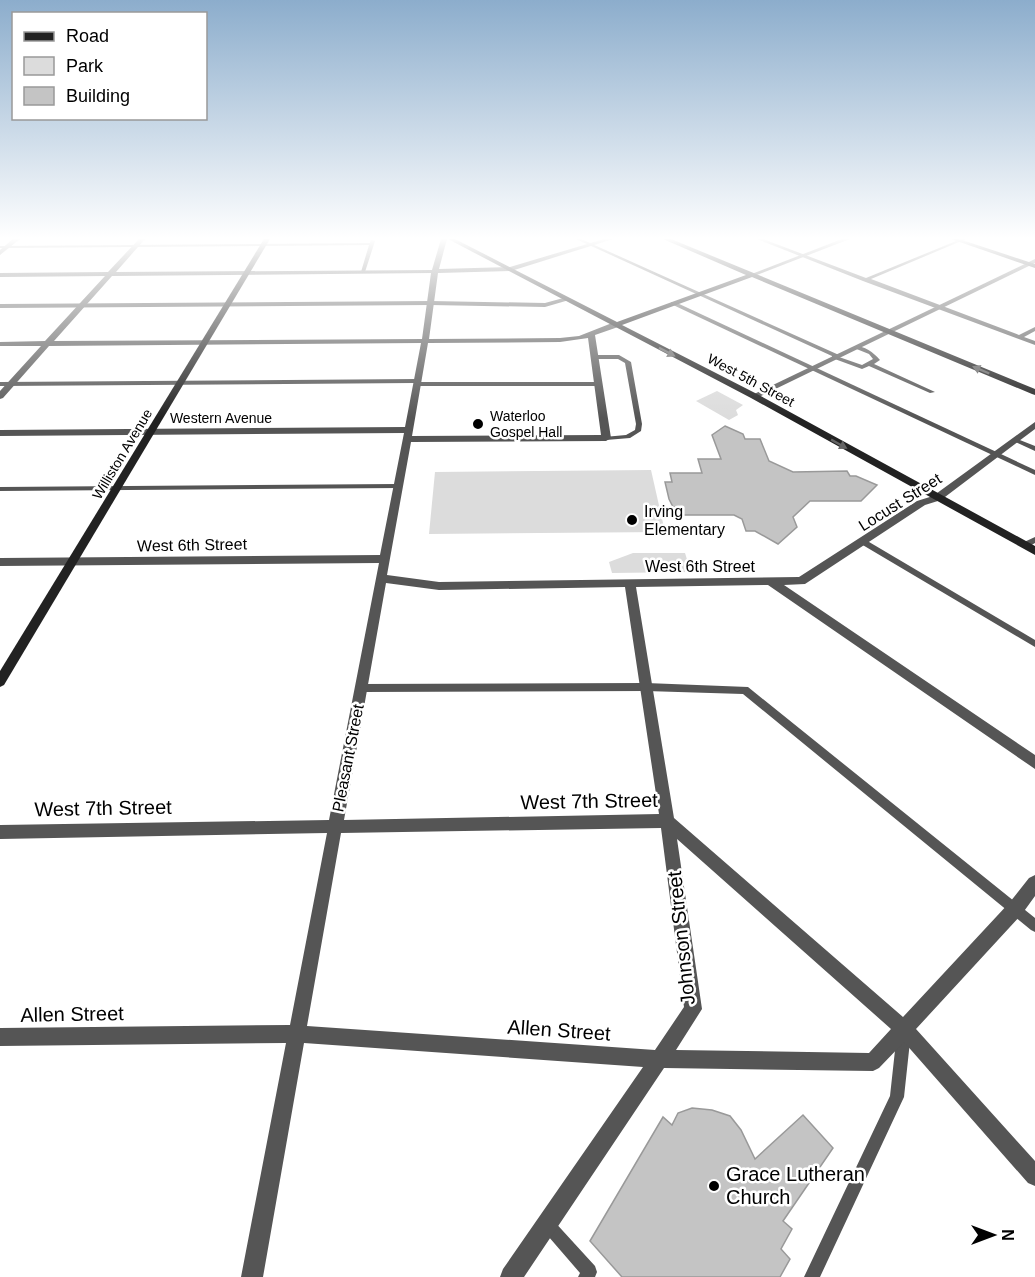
<svg xmlns="http://www.w3.org/2000/svg" width="1035" height="1277" viewBox="0 0 1035 1277" font-family="Helvetica,sans-serif">
<rect width="100%" height="100%" fill="#fff"/>
<g fill="#dcdcdc">
<polygon points="717,391 743,405 736,410 738,415 729,420 696,401"/>
<polygon points="651,470 665,532 429,534 435,472"/>
<polygon points="633,553 685,553 691,572 612,573 609,562"/>
</g>
<g fill="#c4c4c4" stroke="#999" stroke-width="1.5">
<polygon points="725,426 743,434 745,439 760,439 769,461 793,472 847,471 850,476 856,476 877,485 861,501 810,501 793,517 797,527 778,544 755,531 746,531 742,519 734,515 680,515 678,507 673,507 669,499 665,482 672,482 670,473 702,473 698,459 721,459 712,435"/>
<polygon points="692,1108 712,1110 730,1116 741,1130 755,1159 803,1115 833,1148 783,1221 792,1229 781,1249 790,1259 780,1277 622,1277 590,1241 663,1117 672,1125 678,1113"/>
</g>
<g fill="none" stroke-linecap="round" stroke-linejoin="round">
<g fill="#555" fill-rule="evenodd">
<path d="M576 239H581L839 355V357L862 365 873 359 869 354 854 348V346C865 346 873 352 880 360L874 364 935 392 930 393 869 366 862 369 832 358V356Z"/>
<polygon points="757,239 763,239 866,278 961,239 966,239 871,279 1019,335 1035,327 1035,331 1024,337 1035,341 1035,345 863,281"/>
<polygon points="371,240 375,241 365,272 363,273 361,272 369,245 0,248 0,246 370,243"/>
<polygon points="567,297 570,299 569,300 545,307 431,305 0,308 0,304 431,301 545,303"/>
<polygon points="671,302 675,302 1035,470 1035,475 671,304"/>
<polygon points="619,355 631,362 642,424 641,431 630,438 606,440 603,438 604,437 626,435 635,430 636,424 625,363 618,359 594,359 591,357 594,355"/>
<polygon points="417,379 419,380 419,382 598,382 601,384 598,386 416,386 414,385 414,383 0,386 0,382"/>
<polygon points="1015,438 1035,446 1035,451 1013,441 1012,440"/>
<polygon points="397,484 401,486 400,488 0,491 0,487"/>
<polygon points="1035,537 1035,543 1028,547 1022,547 1021,545 1022,543"/>
<polygon points="864,539 1035,640 1035,647 861,544 860,542 861,540"/>
<polygon points="646,683 748,687 1035,918 1035,932 1031,930 743,694 646,691 361,692 358,691 356,688 358,685 361,684"/>
<polygon points="904,1025 909,1027 911,1032 904,1097 820,1277 804,1277 890,1096 897,1032 899,1027"/>
<polygon points="547,1216 552,1219 595,1266 597,1272 595,1277 578,1277 580,1273 542,1229 539,1224 542,1219"/>
</g>
<g fill="#555" fill-rule="evenodd">
<polygon points="13,239 20,239 0,255 0,250"/>
<path d="M139 239H145L116 272 432 270 441 239H447L439 269 510 267 604 239H613L511 271 438 273 429 339 560 338 579 336 612 323H618V327L595 335 611 438 606 441 411 442 387 575 439 582 799 577 917 501 933 496 1035 422V429L941 500 925 505 805 584 784 585 1035 755V769L768 585 636 587 674 818 903 1017 1010 902 1029 878 1035 875V896L1022 914 916 1029 1035 1161V1186L1028 1183 904 1042 879 1068 873 1071 664 1068 524 1277H500L503 1269 643 1067 304 1043 263 1277H241L286 1043 0 1046V1028L290 1025 327 833 0 839V825L329 820 379 563 0 566V558L380 555 404 433 0 436V430L405 427 421 343 49 346 3 398 0 399V391L41 346H0V342L45 341 105 276 0 277V273L108 272ZM431 273 422 339 54 341 112 276ZM588 338 601 435 412 436 428 343 560 342ZM386 583 439 590 625 587 659 814 344 820ZM661 828 684 1007 655 1050 307 1026 341 833ZM677 839 891 1029 869 1053 676 1050 702 1009Z"/>
<polygon points="842,239 850,239 754,276 749,275"/>
<polygon points="1035,259 1035,263 757,398 750,396"/>
</g>
<g fill="#222" fill-rule="evenodd">
<polygon points="264,239 270,239 4,685 0,687 0,671"/>
<polygon points="448,239 455,239 617,322 746,275 663,239 671,239 1035,389 1035,395 1032,394 752,277 622,325 757,394 1035,546 1035,555 751,398"/>
<polygon points="951,239 959,239 1035,264 1035,268"/>
</g>
</g>
<defs><path id="oneway-solid" d="M-6-.8H1V-3.2L6.5 0L1 3.2V.8H-6Z" transform="scale(1.5)"/></defs>
<g fill="#646464">
<use href="#oneway-solid" transform="translate(667 352) rotate(27)"/>
<use href="#oneway-solid" transform="translate(981 370) rotate(-157)"/>
<use href="#oneway-solid" transform="translate(839 444) rotate(29)"/>
</g>
<linearGradient id="sky" x2="0" y2="1"><stop stop-color="#8cadcc"/><stop offset="0.57" stop-color="#fff"/><stop offset="1" stop-color="#fff" stop-opacity="0"/></linearGradient>
<rect width="1035" height="418" fill="url(#sky)"/>
<g fill="#000" stroke="#fff" stroke-width="2">
<circle cx="478" cy="424" r="6"/>
<circle cx="632" cy="520" r="6"/>
<circle cx="714" cy="1186" r="6"/>
</g>
<g text-anchor="middle" dominant-baseline="central" stroke-width="5" stroke-linejoin="round" paint-order="stroke">
<g font-size="14" fill="#000" stroke="#fff">
<text transform="translate(751 380) rotate(28)">West 5th Street</text>
<text x="221" y="418">Western Avenue</text>
<text transform="translate(122 454) rotate(-59)">Williston Avenue</text>
</g>
<g font-size="14" fill="#000" stroke="#fff" text-anchor="start">
<text x="490" y="416">Waterloo<tspan x="490" dy="16">Gospel Hall</tspan></text>
</g>
<g font-size="16" fill="#000" stroke="#fff">
<text transform="translate(900 502) rotate(-32)">Locust Street</text>
<text transform="translate(192 545) rotate(-1)">West 6th Street</text>
<text x="700" y="566">West 6th Street</text>
<text transform="translate(348 758) rotate(-79)">Pleasant Street</text>
</g>
<g font-size="16" fill="#000" stroke="#fff" text-anchor="start">
<text x="644" y="511">Irving<tspan x="644" dy="18">Elementary</tspan></text>
</g>
<g font-size="20" fill="#000" stroke="#fff">
<text transform="translate(589 801) rotate(-1)">West 7th Street</text>
<text transform="translate(103 808) rotate(-1)">West 7th Street</text>
<text transform="translate(681 938) rotate(-96)">Johnson Street</text>
<text transform="translate(72 1014) rotate(-1)">Allen Street</text>
<text transform="translate(559 1030) rotate(4)">Allen Street</text>
</g>
<g font-size="20" fill="#000" stroke="#fff" text-anchor="start">
<text x="726" y="1174">Grace Lutheran<tspan x="726" dy="23">Church</tspan></text>
</g>
</g>
<rect x="12" y="12" width="195" height="108" fill="#ffffff" stroke="#999999" stroke-width="1.5"/>
<rect x="24" y="32" width="30" height="9" fill="#222222" stroke="#999999" stroke-width="1.5"/>
<text x="66" y="42" font-size="18" fill="#000000">Road</text>
<rect x="24" y="57" width="30" height="18" fill="#dcdcdc" stroke="#999999" stroke-width="1.5"/>
<text x="66" y="72" font-size="18" fill="#000000">Park</text>
<rect x="24" y="87" width="30" height="18" fill="#c4c4c4" stroke="#999999" stroke-width="1.5"/>
<text x="66" y="102" font-size="18" fill="#000000">Building</text>
<g transform="translate(993 1235) rotate(90)" stroke="#ffffff" stroke-width="4.5" paint-order="stroke">
<path d="M0-4.5L10 22L0 15L-10 22Z" fill="#000000"/>
<text y="-9" font-size="16" font-weight="bold" text-anchor="middle" fill="#000000">N</text>
</g>
</svg>
